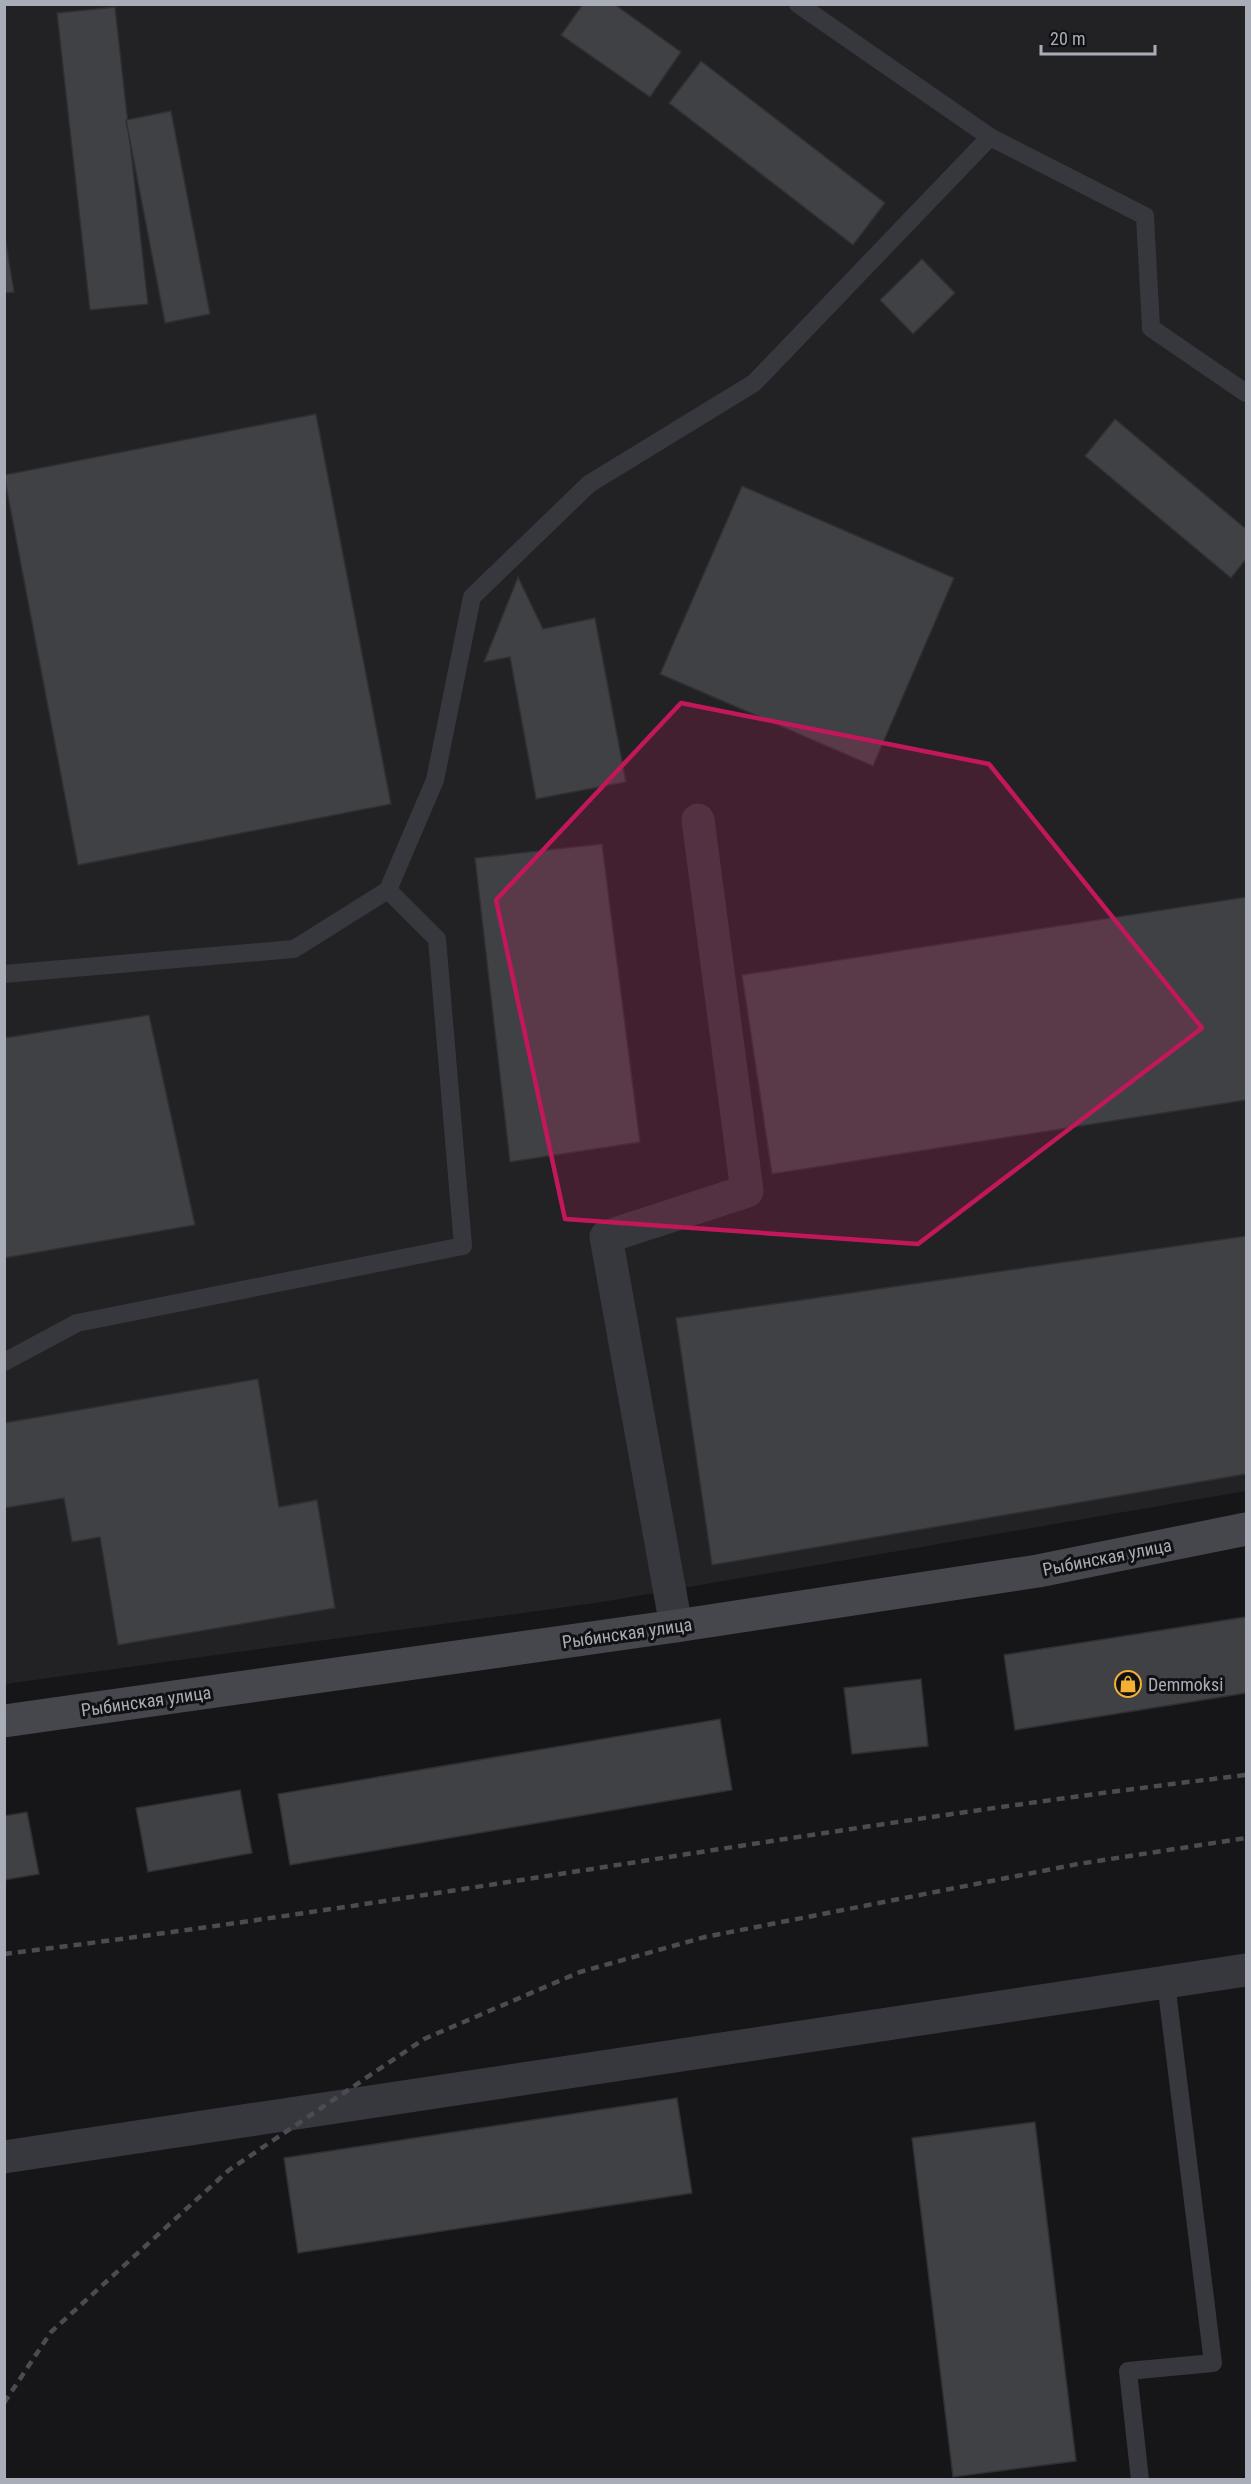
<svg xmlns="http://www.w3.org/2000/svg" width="1251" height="2484" viewBox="0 0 1251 2484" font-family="'Roboto Condensed',sans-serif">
<rect width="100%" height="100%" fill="#161618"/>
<polygon fill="#222225" points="4,5 1246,5 1246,1491 602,1602 5,1684"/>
<g fill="#404145" stroke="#303034" stroke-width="1.5">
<polygon points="583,4 614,4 681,52 650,97 561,35"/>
<polygon points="115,7 148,304 90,310 57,13"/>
<polygon points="701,61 885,203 853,245 669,103"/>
<polygon points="171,111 210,314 165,323 126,120"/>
<polygon points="4,230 14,292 4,293"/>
<polygon points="922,259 955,293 913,334 880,300"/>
<polygon points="316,414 391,804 78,865 4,475"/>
<polygon points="1115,419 1246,529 1246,559 1231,578 1085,456"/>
<polygon points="742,486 954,578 873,766 660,674"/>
<polygon points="518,577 543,629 595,618 626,782 536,799 510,657 484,662"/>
<polygon points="602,844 640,1142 510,1162 475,858"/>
<polygon points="1246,897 1246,1100 772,1174 742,975"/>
<polygon points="149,1015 195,1225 4,1258 4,1038"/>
<polygon points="1246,1236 1246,1474 712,1565 676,1318"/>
<polygon points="258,1379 279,1507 317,1500 335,1608 118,1645 100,1537 72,1542 64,1498 4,1508 4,1423"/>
<polygon points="1246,1617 1246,1693 1015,1730 1004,1655"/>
<polygon points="921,1679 928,1746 852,1754 844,1688"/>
<polygon points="720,1719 732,1790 290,1865 278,1794"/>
<polygon points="240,1790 252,1853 148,1872 136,1808"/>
<polygon points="27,1812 39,1874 4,1880 4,1816"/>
<polygon points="677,2098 692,2193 298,2253 284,2158"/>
<polygon points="1035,2122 1076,2461 953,2477 912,2138"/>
</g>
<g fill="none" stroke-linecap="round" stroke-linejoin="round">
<g stroke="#37383d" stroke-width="18">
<polyline points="798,4 990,137 1145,216 1151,328 1246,393"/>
<polyline points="388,890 435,780 472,597 589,484 754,383 990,137"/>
<polyline points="4,974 294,949 388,890 437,939 463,1246 77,1323 4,1362"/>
<polyline points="1140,2480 1128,2371 1213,2363 1166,1983"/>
</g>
<g stroke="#37383d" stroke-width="33">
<polyline points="676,1626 606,1237 747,1191 698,820"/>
<polyline points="4,2157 1246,1970"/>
</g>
<polyline stroke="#45474d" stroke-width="33" points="4,1721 676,1626 1038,1571 1246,1529"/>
<g stroke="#4a4c52" stroke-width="4.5" stroke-dasharray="8 6" stroke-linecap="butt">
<path d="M4 1954C420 1903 831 1824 1246 1775"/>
<polyline points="4,2403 51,2332 229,2170 424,2039 580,1972 705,1937 1078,1864 1246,1838"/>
</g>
</g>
<path fill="#c2185b" fill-opacity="0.2" stroke="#c2185b" stroke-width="4.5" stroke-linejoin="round" d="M681 703 989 764 1202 1028 918 1244 565 1219 496 900Z"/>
<defs>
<symbol id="shop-ring" viewBox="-11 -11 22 22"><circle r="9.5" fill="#111113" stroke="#f2b134" stroke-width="1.5"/><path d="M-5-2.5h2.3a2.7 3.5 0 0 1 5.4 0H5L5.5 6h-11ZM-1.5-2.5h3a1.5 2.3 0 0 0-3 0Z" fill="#f2b134"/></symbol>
</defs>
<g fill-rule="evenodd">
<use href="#shop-ring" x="1113" y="1669" width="30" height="30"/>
</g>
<g text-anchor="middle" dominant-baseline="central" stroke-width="6" stroke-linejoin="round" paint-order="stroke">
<g font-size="18" fill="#a8adb8" stroke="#111113">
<text transform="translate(1107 1557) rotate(-11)">Рыбинская улица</text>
<text transform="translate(627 1633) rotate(-8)">Рыбинская улица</text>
<text transform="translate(146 1701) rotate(-8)">Рыбинская улица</text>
</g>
<g font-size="18" fill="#a8adb8" stroke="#111113" text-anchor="start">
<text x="1148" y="1684">Demmoksi</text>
</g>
</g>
<rect width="1251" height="2484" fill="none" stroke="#a8adb8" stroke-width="12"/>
<path d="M1041 45v9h114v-9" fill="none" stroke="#a8adb8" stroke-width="3"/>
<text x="1050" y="45" font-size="18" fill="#a8adb8" stroke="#111113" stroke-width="4.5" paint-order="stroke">20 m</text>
</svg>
